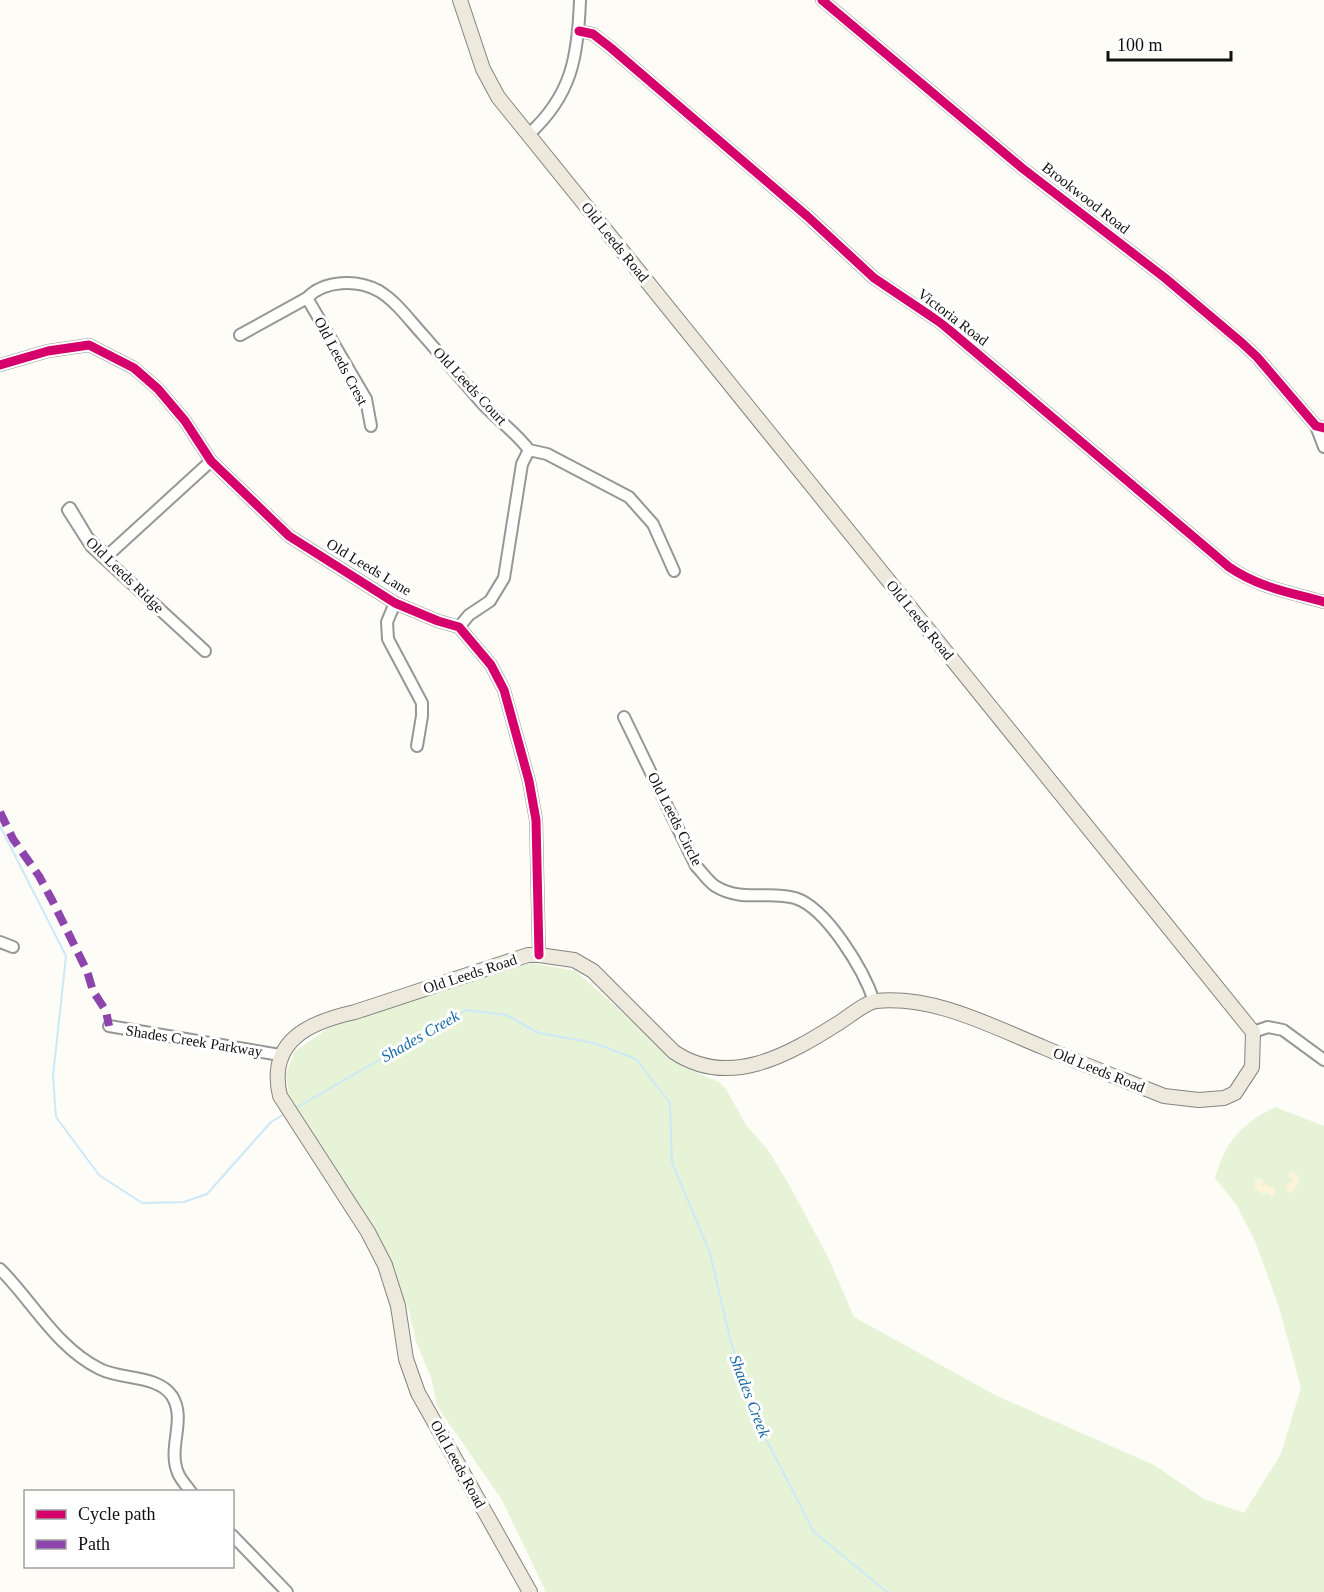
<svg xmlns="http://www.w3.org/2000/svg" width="1324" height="1592" viewBox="0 0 1324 1592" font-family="Georgia,serif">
<rect width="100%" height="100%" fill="#fdfcf7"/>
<path fill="#e7f3d7" d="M531 963 576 971 683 1067 719 1082 726 1089 746 1125 768 1150 787 1181 827 1255 854 1317 995 1395 1154 1465 1204 1499 1244 1513 1281 1454 1301 1388 1279 1307 1255 1241 1237 1206 1215 1178C1226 1141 1241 1124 1275 1107L1324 1126V1592H546L502 1500 437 1406 431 1377 416 1342 409 1311 399 1287 348 1189 289 1095 286 1074 295 1051 333 1025Z"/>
<g fill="#fcf4d9">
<polygon points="1291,1172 1296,1173 1299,1182 1293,1192 1288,1193 1286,1186 1288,1183 1292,1183 1292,1179 1288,1176"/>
<polygon points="1261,1178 1263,1181 1262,1187 1266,1184 1269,1187 1274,1187 1276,1192 1274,1196 1271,1197 1268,1193 1263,1194 1255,1189 1255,1180"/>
</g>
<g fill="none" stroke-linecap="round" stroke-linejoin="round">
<g stroke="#cde8f7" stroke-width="2">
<polyline points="0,826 66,956 53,1076 56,1117 99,1175 142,1203 184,1202 207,1194 271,1122 286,1113"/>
<polyline points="294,1109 466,1010 506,1015 539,1033 594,1043 636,1059 670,1103 672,1163 710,1253 731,1343 766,1439 814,1532 887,1592"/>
</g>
<defs>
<g id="minor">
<polyline points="822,0 1022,168 1165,278 1242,343 1257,357 1316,426 1324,428"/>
<path d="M579 31 593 34 611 48 807 216 874 278 941 323 1229 567C1260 588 1289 592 1324 602"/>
<path d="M529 134C572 95 578 56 580 0"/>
<polyline points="307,298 366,399 371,426"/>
<path d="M240 335 307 298C324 280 357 279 379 291 397 302 410 321 424 336 443 358 462 380 481 402 496 419 515 431 529 450L547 454 629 497 653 524 674 571"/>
<polyline points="0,365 48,351 89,345 134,368 158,389 185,421 211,461 289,536 395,603 438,621 459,627 491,665 504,690 529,781 536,820 539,955"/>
<polyline points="1316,426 1324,447"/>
<polyline points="395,603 387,622 388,639 422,703 422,716 417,746"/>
<polyline points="459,627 469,615 490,601 504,578 522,464 529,450"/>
<polyline points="205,651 91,546 68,510 70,508 88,538 107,556 211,461"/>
<path d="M624 717 696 866C702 872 708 881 715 886 743 903 767 890 795 898 827 908 864 971 874 1001"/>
<polyline points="0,942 13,947"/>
<polyline points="109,1026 280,1055"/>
<polyline points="1253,1032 1268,1027 1283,1030 1324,1060"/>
<path d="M0 1269C33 1302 57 1348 100 1369 122 1380 158 1375 172 1396 187 1420 167 1447 178 1473 180 1479 187 1486 191 1492"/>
<polyline points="232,1535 287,1592"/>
</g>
<path id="major" d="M460 0 483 69 498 97 1253 1032 1252 1067 1235 1093 1224 1098 1199 1100 1164 1096C1124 1080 1085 1065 1045 1048 993 1027 935 995 876 1001 866 1002 847 1018 837 1024 788 1055 729 1089 674 1052L593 971 574 960 539 955H528L355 1012C309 1022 267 1041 280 1096L368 1232 385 1265 398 1306 406 1359 418 1393 530 1592"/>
</defs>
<use href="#minor" stroke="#979795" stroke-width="14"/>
<use href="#major" stroke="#858482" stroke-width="16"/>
<use href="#minor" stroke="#fffffe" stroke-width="10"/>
<use href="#major" stroke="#ede9dc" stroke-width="14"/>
<polyline stroke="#8e44ad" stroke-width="8" stroke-dasharray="15 8" stroke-linecap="butt" points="0,812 13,839 39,876 52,900 87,971 93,991 106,1011 109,1026"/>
<defs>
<g id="cycleway">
<polyline points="822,0 1022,168 1165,278 1242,343 1257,357 1316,426 1324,428"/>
<path d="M579 31 593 34 611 48 807 216 874 278 941 323 1229 567C1260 588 1289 592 1324 602"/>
<polyline points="0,365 48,351 89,345 134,368 158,389 185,421 211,461 289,536 395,603 438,621 459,627 491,665 504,690 529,781 536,820 539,955"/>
</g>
</defs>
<use href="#cycleway" stroke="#fff" stroke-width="13"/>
<use href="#cycleway" stroke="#d6006c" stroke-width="9"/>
</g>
<g text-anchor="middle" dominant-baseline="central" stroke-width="6" stroke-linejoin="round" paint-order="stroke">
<g font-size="15" fill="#111" stroke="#fff">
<text transform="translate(1086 198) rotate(38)">Brookwood Road</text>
<text transform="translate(615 242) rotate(51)">Old Leeds Road</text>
<text transform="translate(953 317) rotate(37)">Victoria Road</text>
<text transform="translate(341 361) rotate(62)">Old Leeds Crest</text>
<text transform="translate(470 386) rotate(47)">Old Leeds Court</text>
<text transform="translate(369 567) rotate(31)">Old Leeds Lane</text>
<text transform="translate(125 575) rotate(44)">Old Leeds Ridge</text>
<text transform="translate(920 620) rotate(51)">Old Leeds Road</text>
<text transform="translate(675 819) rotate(63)">Old Leeds Circle</text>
<text transform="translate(470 974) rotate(-18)">Old Leeds Road</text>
<text transform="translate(194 1041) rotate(9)">Shades Creek Parkway</text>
<text transform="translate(1099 1070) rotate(22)">Old Leeds Road</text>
<text transform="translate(458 1464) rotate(61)">Old Leeds Road</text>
</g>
<g font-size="16" font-style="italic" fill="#1768a6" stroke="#fff">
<text transform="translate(420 1036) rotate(-30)">Shades Creek</text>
<text transform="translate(750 1396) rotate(69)">Shades Creek</text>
</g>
</g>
<rect x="24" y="1490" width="210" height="78" fill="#ffffff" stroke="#a0a0a0" stroke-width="1.5"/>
<rect x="36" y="1510" width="30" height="9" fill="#d6006c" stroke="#a0a0a0" stroke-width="1.5"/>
<text x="78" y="1520" font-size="18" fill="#111111">Cycle path</text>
<rect x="36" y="1540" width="30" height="9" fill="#8e44ad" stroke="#a0a0a0" stroke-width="1.5"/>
<text x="78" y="1550" font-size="18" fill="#111111">Path</text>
<path d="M1108 51v9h123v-9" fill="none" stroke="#111111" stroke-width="3"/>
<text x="1117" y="51" font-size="18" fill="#111111" stroke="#ffffff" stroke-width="4.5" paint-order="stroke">100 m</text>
</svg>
